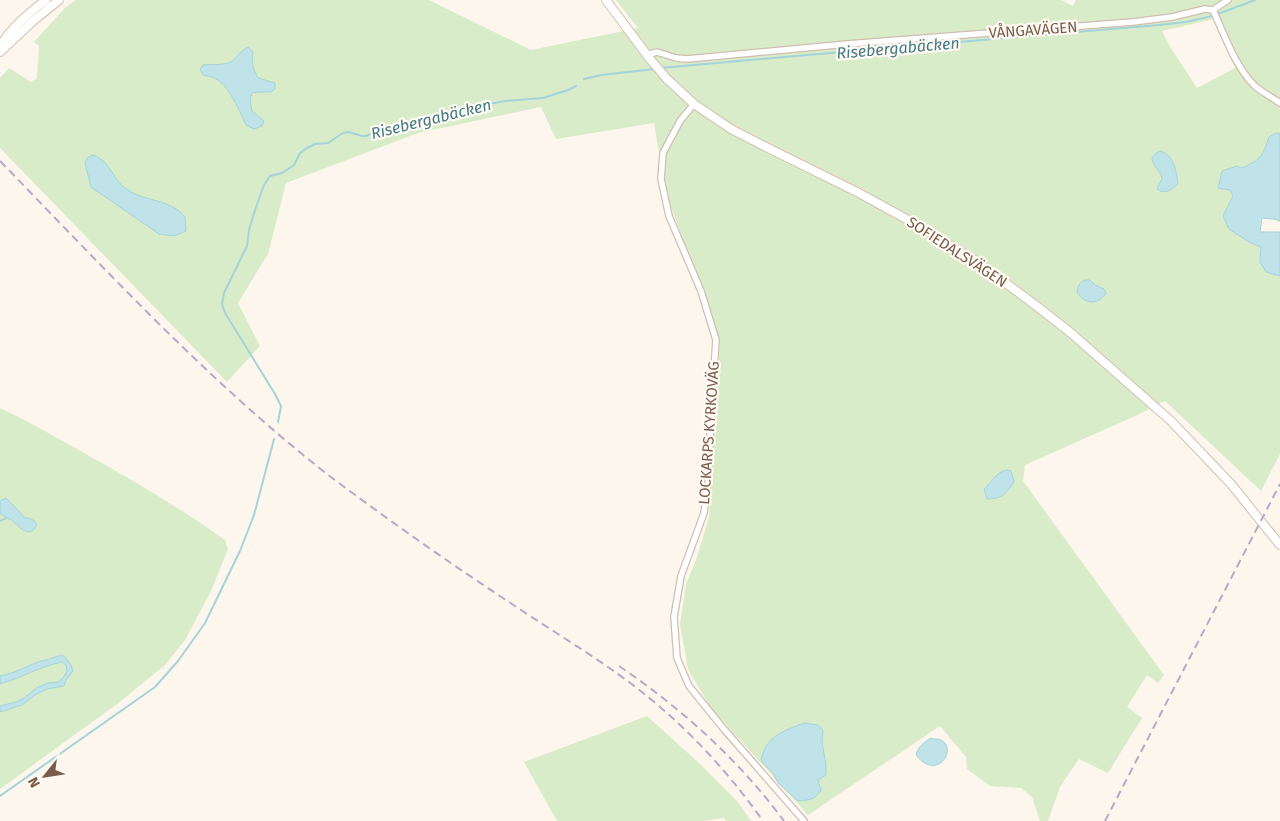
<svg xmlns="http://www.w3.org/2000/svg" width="1280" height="821" viewBox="0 0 1280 821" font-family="'Fira Sans',sans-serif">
<rect width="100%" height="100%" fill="#fdf6ec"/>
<g fill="#d8ecc9" fill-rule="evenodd">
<path d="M76 0H429L531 50 638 28 616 0H1061L1073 6 1076 0H1280V134L1276 133 1269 137 1263 154 1256 162 1241 168 1221 179 1218 188 1230 190 1233 196 1223 216 1249 242 1261 247 1260 262 1266 272 1280 276V454L1261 491 1165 401 1133 417 1025 465 1023 481 1164 675 1158 683 1147 675 1127 707 1142 718 1108 773 1079 759 1060 787 1048 821H1040L1032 797 1021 788 990 786 967 769 966 757 940 726 808 815 710 707 688 669 680 624 686 584 696 560 709 517 720 342 666 193 654 123 556 139 541 107 418 133 286 183 268 254 238 303 260 346 227 382 0 148V78L9 68 31 82 37 78 39 46 34 42 65 8ZM1214 19 1237 67 1197 88 1169 45 1162 31Z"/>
<path d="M0 408C26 420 50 434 75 448 126 476 177 506 225 540L228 549 211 591 185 640 165 665 117 704 0 789Z"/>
<polygon points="647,716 699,763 738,802 751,821 726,821 724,818 703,821 557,821 524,762"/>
</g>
<g fill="#bfe3e8" stroke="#a5d3da">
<path d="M248 47 253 52C251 62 253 69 258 78L275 83V89L271 92H258L252 93 250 100 252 111 264 121 262 126 254 129 246 125C241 113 229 87 218 80 214 77 208 76 203 75L200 69 203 65C212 64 225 66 232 61 239 56 240 51 248 47Z"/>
<path d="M1276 133 1280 134V221L1274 219 1262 218 1260 232H1280V276L1266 272 1260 262 1261 247 1249 242 1229 229 1223 216 1233 196 1230 190 1218 188 1222 171 1237 166 1241 168C1261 160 1262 157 1269 137Z"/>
<path d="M1161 151C1174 156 1176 170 1178 183 1173 190 1164 195 1157 189L1162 179C1161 170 1153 168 1152 158L1156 153Z"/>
<path d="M92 155C108 158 113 179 125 188 139 199 158 199 173 207 178 209 182 214 185 217L186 231 174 236 159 234 91 187 85 163 87 158Z"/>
<path d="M1085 280H1090L1095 285 1104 289 1106 293C1098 306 1084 304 1077 292 1078 286 1079 283 1085 280Z"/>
<path d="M1007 470 1011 471 1014 482C1006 493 1003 499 987 499L984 489C992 482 996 472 1007 470Z"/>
<path d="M6 498 19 511 24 517C29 519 33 518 37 524 31 538 22 530 15 523 11 519 5 517 0 514V501Z"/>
<path d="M58 656H64L71 665 73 671 66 680 64 686 47 689 35 695 22 705 0 712V706L16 702 24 698 38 687 48 683 59 682 63 678 67 671 66 665 62 662C41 666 21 678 0 684V676C15 673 25 667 38 662 45 660 51 659 58 656Z"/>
<path d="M804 723 818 725 823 730 822 742 826 765V775L818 780 821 790C815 800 810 800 798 801L778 783 773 773 766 766 761 760C766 736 783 731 804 723Z"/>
<path d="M930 738C931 739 938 739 939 739 960 747 937 783 916 755 918 746 924 743 930 738Z"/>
</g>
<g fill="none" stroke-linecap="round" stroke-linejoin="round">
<g stroke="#a5d3da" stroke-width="2">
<polyline points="1218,14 1255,0"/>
<polyline points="660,68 899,47 1159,25 1186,22 1212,16"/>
<polyline points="584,79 601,75 655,69"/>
<polyline points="278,422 281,406 275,394 225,313 222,304 224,293 247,246 249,230 255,210 264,185 270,176 282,173 294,165 300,153 307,148 315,144 328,143 343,133 349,132 362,136 366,136 385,127 430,121 442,113 505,101 543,98 568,90 576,86"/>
<polyline points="0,521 6,518"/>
<polyline points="0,796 155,687 178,661 205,623 240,551 254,515 274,439"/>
</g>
<defs>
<g id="street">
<polyline points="1213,10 1228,0"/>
<path d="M647 55 657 52 676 58 687 59 847 44 1133 22 1172 17 1205 9 1213 10C1223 32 1236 68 1254 85 1261 92 1272 97 1280 103"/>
<polyline points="694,104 680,121 663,153 661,179 669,216 701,291 716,340 711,416 708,481 704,513 681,576 674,617 677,658 689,686 723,728 804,821"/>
</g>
<g id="secondary">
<polyline points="606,0 650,59 667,79 694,104 731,129 762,145 859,193 910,221 976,261 1034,304 1071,333 1171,421 1231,484 1280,545"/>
<path d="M0 47C9 29 30 12 46 0"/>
<polyline points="0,52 33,21 59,0"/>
</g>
</defs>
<use href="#street" stroke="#d1beb0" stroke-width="8"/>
<use href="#secondary" stroke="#d6c0b0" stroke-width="10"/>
<use href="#street" stroke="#fff" stroke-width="5.5"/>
<use href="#secondary" stroke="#fff" stroke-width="8"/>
<g stroke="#b9a8c9" stroke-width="2" stroke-dasharray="8 5" stroke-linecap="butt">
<path d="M0 161C105 269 208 381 327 474 388 520 451 564 515 606 561 637 610 665 653 701 695 736 731 776 763 821"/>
<path d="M619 666C681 708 739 760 784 821"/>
<polyline points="1105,821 1280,484"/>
</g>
</g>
<g text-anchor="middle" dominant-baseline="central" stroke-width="4.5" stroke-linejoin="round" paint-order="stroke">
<g font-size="15" fill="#7a5c4d" stroke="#fffaf3">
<text transform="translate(1033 30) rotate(-4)">VÅNGAVÄGEN</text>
<text transform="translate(957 252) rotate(33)">SOFIEDALSVÄGEN</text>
<text transform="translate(709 433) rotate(-86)">LOCKARPS KYRKOVÄG</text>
</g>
<g font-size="16" font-style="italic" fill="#437c86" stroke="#fffaf3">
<text transform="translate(898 48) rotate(-5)">Risebergabäcken</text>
<text transform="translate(431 119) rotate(-14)">Risebergabäcken</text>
</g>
</g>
<g transform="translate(45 776) rotate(240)" stroke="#fffaf3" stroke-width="4" paint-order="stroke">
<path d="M0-4L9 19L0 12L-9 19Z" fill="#7a5c4d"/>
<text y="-8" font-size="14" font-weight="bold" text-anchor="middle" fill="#7a5c4d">N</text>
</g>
</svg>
